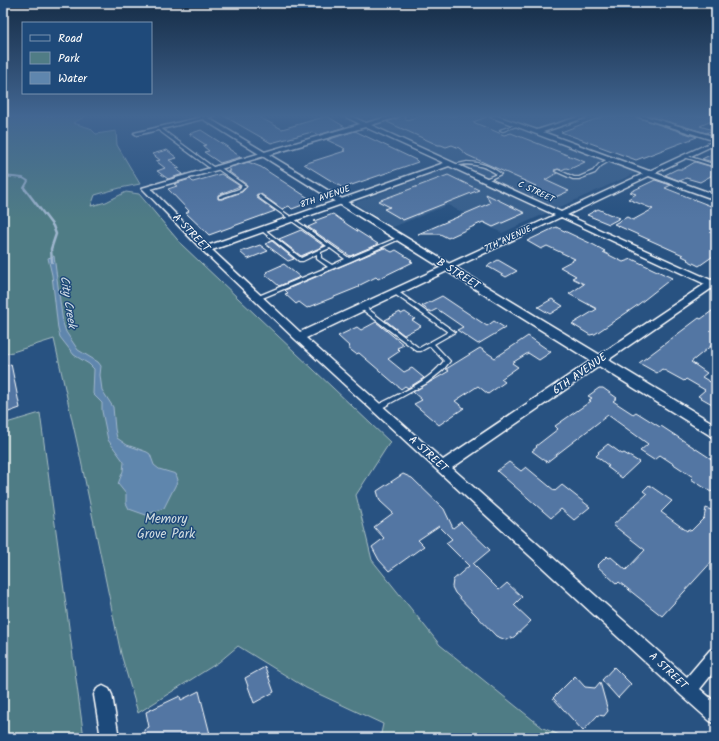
<svg xmlns="http://www.w3.org/2000/svg" width="719" height="741" viewBox="0 0 719 741" font-family="Kalam,sans-serif">
<rect width="100%" height="100%" fill="#285281"/>
<filter id="ink" filterUnits="userSpaceOnUse"><feTurbulence type="fractalNoise" baseFrequency=".025" numOctaves="2"/><feDisplacementMap in="SourceGraphic" scale="8" xChannelSelector="R" yChannelSelector="G"/><feConvolveMatrix kernelMatrix="1 2 1 2 8 2 1 2 1" color-interpolation-filters="sRGB"/></filter>
<g filter="url(#ink)">
<polygon fill="#39608d" points="354,116 575,116 530,132 638,172 502,233 448,205 393,227 354,203 460,164"/>
<g fill="#507c85" stroke="#a8bec2">
<polygon points="3,116 86,116 73,123 90,128 96,134 116,131 117,145 140,184 120,188 95,195 91,206 106,202 126,192 139,194 182,245 390,442 356,495 372,560 440,645 543,728 566,738 380,738 383,724 306,688 238,646 219,662 138,713 121,654 80,456 54,339 3,355"/>
<polygon points="40,413 84,738 3,738 3,424"/>
</g>
<polygon fill="#5f86ad" stroke="#9fb6ce" points="54,256 63,323 66,332 78,350 98,362 101,366 100,375 102,390 113,407 115,429 117,438 127,445 147,452 150,454 154,465 159,469 176,474 178,480 164,508 146,515 129,509 126,503 126,494 118,484 123,471 124,462 108,440 102,411 102,403 93,394 94,369 89,364 74,355 60,337 58,329 52,275 48,258"/>
<g fill="none" stroke-linecap="round" stroke-linejoin="round">
<g stroke="#9fb6ce" stroke-width="2">
<polyline points="3,129 3,132"/>
<polyline points="3,176 23,178 28,181 24,188 25,190"/>
</g>
<polyline stroke="#9fb6ce" stroke-width="2.5" points="25,189 53,226 56,234 51,249 52,262"/>
</g>
<g fill="#5276a3" stroke="#fff">
<polygon points="224,116 257,116 282,129 327,116 345,127 318,135 312,132 271,143"/>
<polygon points="400,116 405,116 406,120 421,116 487,116 487,117 473,122 504,135 511,133 585,162 570,169 566,168 562,170 558,169 554,170 557,173 545,180 569,191 551,199 536,192 539,191 532,188 536,186 467,155 459,148 452,145 446,147 441,145 438,145 387,122 398,118"/>
<polygon points="604,116 635,116 636,117 697,137 636,160 561,132"/>
<polygon points="649,116 716,116 716,119 700,126 713,130 706,133"/>
<polygon points="201,130 229,148 229,149 241,157 220,163 204,152 209,151 203,146 206,145 189,134"/>
<polygon points="355,131 416,160 418,162 343,188 304,164 345,151 343,150 345,149 342,147 327,140"/>
<polygon points="167,150 177,158 169,160 180,168 176,169 183,174 168,179 157,171 165,168 156,161 160,160 152,154"/>
<polygon points="716,152 716,163 702,159"/>
<polygon points="248,162 261,167 313,201 292,209 289,206 282,209 261,194 258,194 256,195 257,198 275,211 209,235 186,213 189,211 168,189 177,186 174,184 190,179 193,182 221,174 240,186 218,195 218,199 222,199 242,192 247,187 247,185 228,171 231,171 227,168"/>
<polygon points="695,162 716,168 716,173 700,182 686,178 680,181 665,175 677,169 683,169"/>
<polygon points="448,175 479,190 403,220 384,209 390,207 378,201"/>
<polygon points="655,180 671,185 665,188 716,208 716,254 699,266 687,260 688,259 682,256 683,255 614,224 627,217 633,220 653,209 628,199 636,194 630,192"/>
<polygon points="486,194 525,213 493,227 483,222 448,238 440,234 418,234 490,203"/>
<polygon points="598,209 609,214 620,218 609,224 587,215"/>
<polygon points="333,214 348,225 378,244 350,256 308,227 317,223 314,221"/>
<polygon points="556,227 594,245 605,251 603,252 623,262 632,259 672,278 635,307 595,334 590,335 572,324 597,309 569,294 584,284 572,278 576,276 560,267 575,259 547,246 541,249 527,241"/>
<polygon points="301,230 324,246 301,256 279,239"/>
<polygon points="272,241 294,259 288,261 265,244"/>
<polygon points="260,245 268,251 248,259 240,252"/>
<polygon points="384,248 392,252 396,250 412,260 410,261 413,262 378,279 376,277 358,286 359,287 307,308 299,302 296,304 285,294 288,293 285,290"/>
<polygon points="498,260 517,271 506,277 487,266"/>
<polygon points="284,264 300,277 279,286 265,274 267,273 266,272"/>
<polygon points="442,296 487,326 494,321 505,328 478,344 457,330 463,327 437,309 431,312 422,306"/>
<polygon points="552,299 563,306 550,314 538,307"/>
<polygon points="716,308 716,348 712,345 691,362 707,373 702,377 712,383 716,379 716,400 712,404 698,396 705,390 686,379 684,381 662,369 657,373 639,363 699,318 701,319"/>
<polygon points="400,312 401,314 405,312 415,319 412,320 421,326 404,335 385,320"/>
<polygon points="376,322 404,345 397,348 400,351 388,359 404,372 412,368 424,378 408,388 405,386 401,389 359,353 356,354 348,348 350,347 338,336 357,327 361,330"/>
<polygon points="528,336 551,352 539,360 528,353 512,363 518,367 501,379 505,382 488,394 478,386 455,401 464,408 439,425 414,404 422,400 413,392 449,371 446,369 480,348 495,358"/>
<polygon points="11,364 20,408 3,414 3,366"/>
<polygon points="599,388 603,388 617,398 613,401 633,414 636,412 660,427 661,426 716,462 716,487 711,492 691,479 693,477 660,455 654,460 640,451 648,444 608,415 547,462 532,451 537,447 536,446 558,429 555,426 591,401 589,400 592,398 588,396"/>
<polygon points="608,444 622,454 624,453 639,462 622,478 607,467 609,466 596,456 599,453 598,452"/>
<polygon points="509,462 521,471 526,467 555,491 562,485 590,507 574,520 561,509 551,518 497,471"/>
<polygon points="403,474 412,478 444,509 453,528 461,522 490,550 473,564 499,590 507,583 522,597 514,605 531,621 514,637 506,640 496,636 455,593 452,587 453,580 469,566 446,543 452,539 439,526 418,540 424,546 389,571 379,560 372,547 384,538 374,527 393,513 380,501 377,491"/>
<polygon points="649,485 672,501 661,512 687,531 688,529 691,531 704,518 706,508 716,512 716,557 662,616 619,582 617,584 597,566 607,556 609,558 611,557 626,570 645,550 613,525 647,494 643,491"/>
<polygon points="265,667 274,692 254,703 245,678"/>
<polygon points="614,667 631,684 618,698 602,680"/>
<polygon points="575,676 585,687 595,688 600,682 608,711 604,716 598,715 583,731 553,698"/>
<polygon points="199,691 211,738 145,738 144,730 149,727 146,712 180,696 181,700"/>
</g>
<g fill="none" stroke-linecap="round" stroke-linejoin="round">
<defs>
<g id="service">
<polygon points="517,124 519,125 503,131 500,130"/>
<polygon points="157,127 159,127 213,167 213,169 211,169 157,129"/>
<polygon points="684,155 716,165 716,167 684,157"/>
<polygon points="610,158 613,159 601,166 595,173 579,179 573,179 555,171 558,170 574,177 579,177 593,171 599,164"/>
<path d="M467 162C479 162 491 166 501 174L486 181H485V179L497 174C483 165 470 162 455 166L453 165Z"/>
<polygon points="216,166 218,166 246,186 241,191 221,198 219,198 219,196 239,189 242,186 216,168"/>
<path d="M258 195H260L349 258 399 237H401L402 238 351 261 260 299H256V297L328 267 317 259V254L303 261H299L262 231V229H264L301 258 327 246 258 197ZM330 248 345 259 332 265 321 258V252Z"/>
<path d="M393 291H397L455 332 434 344 450 361 443 370 427 383 378 410H376L375 408 376 406C400 393 427 383 444 361L430 346 421 351H417L360 308V306H364L419 348 448 332 393 293Z"/>
</g>
<g id="minor">
<polygon points="206,116 215,116 137,135 134,133"/>
<path d="M344 116H351L366 123 391 116H399L398 117 371 125 561 212 643 174 491 117 490 116H497L537 130 581 116H588L587 117 543 132 649 171 716 140V144L655 173 716 195V200L649 176 567 215 711 280 716 278V289L712 288 452 468 687 677 710 650 716 648V669L700 689 716 703V724L710 721 682 696 295 339 203 251 142 188 360 124ZM365 127 444 163 207 246 151 189ZM449 166 555 215 300 332 212 250ZM561 217 705 284 443 460 306 338Z"/>
<polygon points="103,686 109,689 112,695 119,738 101,738 94,695 97,689"/>
</g>
<g id="tertiary">
<polygon points="198,116 205,116 716,425 716,438 711,436"/>
<polygon points="636,116 645,116 716,137 716,141"/>
</g>
</defs>
<use href="#service" stroke="#fff" stroke-width="2.5"/>
<use href="#minor" stroke="#fff" stroke-width="3"/>
<use href="#tertiary" stroke="#fff" stroke-width="3"/>
<use href="#service" fill="#1f4a7a" fill-rule="evenodd"/>
<use href="#minor" fill="#1f4a7a" fill-rule="evenodd"/>
<use href="#tertiary" fill="#1f4a7a" fill-rule="evenodd"/>
</g>
</g>
<linearGradient id="sky" x2="0" y2="1"><stop stop-color="#162d47"/><stop offset="0.53" stop-color="#426692"/><stop offset="1" stop-color="#426692" stop-opacity="0"/></linearGradient>
<rect width="719" height="219" fill="url(#sky)"/>
<g text-anchor="middle" dominant-baseline="central" stroke-width="3" stroke-linejoin="round" paint-order="stroke">
<g font-size="9" fill="#fff" stroke="#1f4a7a">
<text transform="translate(536 192) rotate(25)">C STREET</text>
<text transform="translate(325 197) rotate(-19)">8TH AVENUE</text>
<text transform="translate(508 239) rotate(-25)">7TH AVENUE</text>
</g>
<g font-size="11" fill="#fff" stroke="#1f4a7a">
<text transform="translate(191 233) rotate(46)">A STREET</text>
<text transform="translate(458 274) rotate(32)">B STREET</text>
<text transform="translate(580 374) rotate(-35)">6TH AVENUE</text>
<text transform="translate(428 454) rotate(42)">A STREET</text>
<text transform="translate(668 671) rotate(43)">A STREET</text>
</g>
<g font-size="12" font-style="italic" fill="#d7e1ea" stroke="#1f4a7a">
<text transform="translate(68 302) rotate(81)">City Creek</text>
</g>
<g font-size="13" fill="#d3dee0" stroke="#1f4a7a">
<text x="166" y="519">Memory<tspan x="166" dy="15">Grove Park</tspan></text>
</g>
</g>
<rect width="719" height="741" fill="none" stroke="#1f4a7a" stroke-width="16"/>
<rect x="8" y="8" width="703" height="725" fill="none" stroke="#fff" stroke-width="1.5" filter="url(#ink)"/>
<rect x="22" y="22" width="130" height="72" fill="#1f4a7a" stroke="#7992af"/>
<rect x="30" y="35" width="20" height="6" fill="#1f4a7a" stroke="#7992af"/>
<text x="58" y="42" font-size="12" fill="#ffffff">Road</text>
<rect x="30" y="52" width="20" height="12" fill="#507c85" stroke="#7992af"/>
<text x="58" y="62" font-size="12" fill="#ffffff">Park</text>
<rect x="30" y="72" width="20" height="12" fill="#5f86ad" stroke="#7992af"/>
<text x="58" y="82" font-size="12" fill="#ffffff">Water</text>
</svg>
